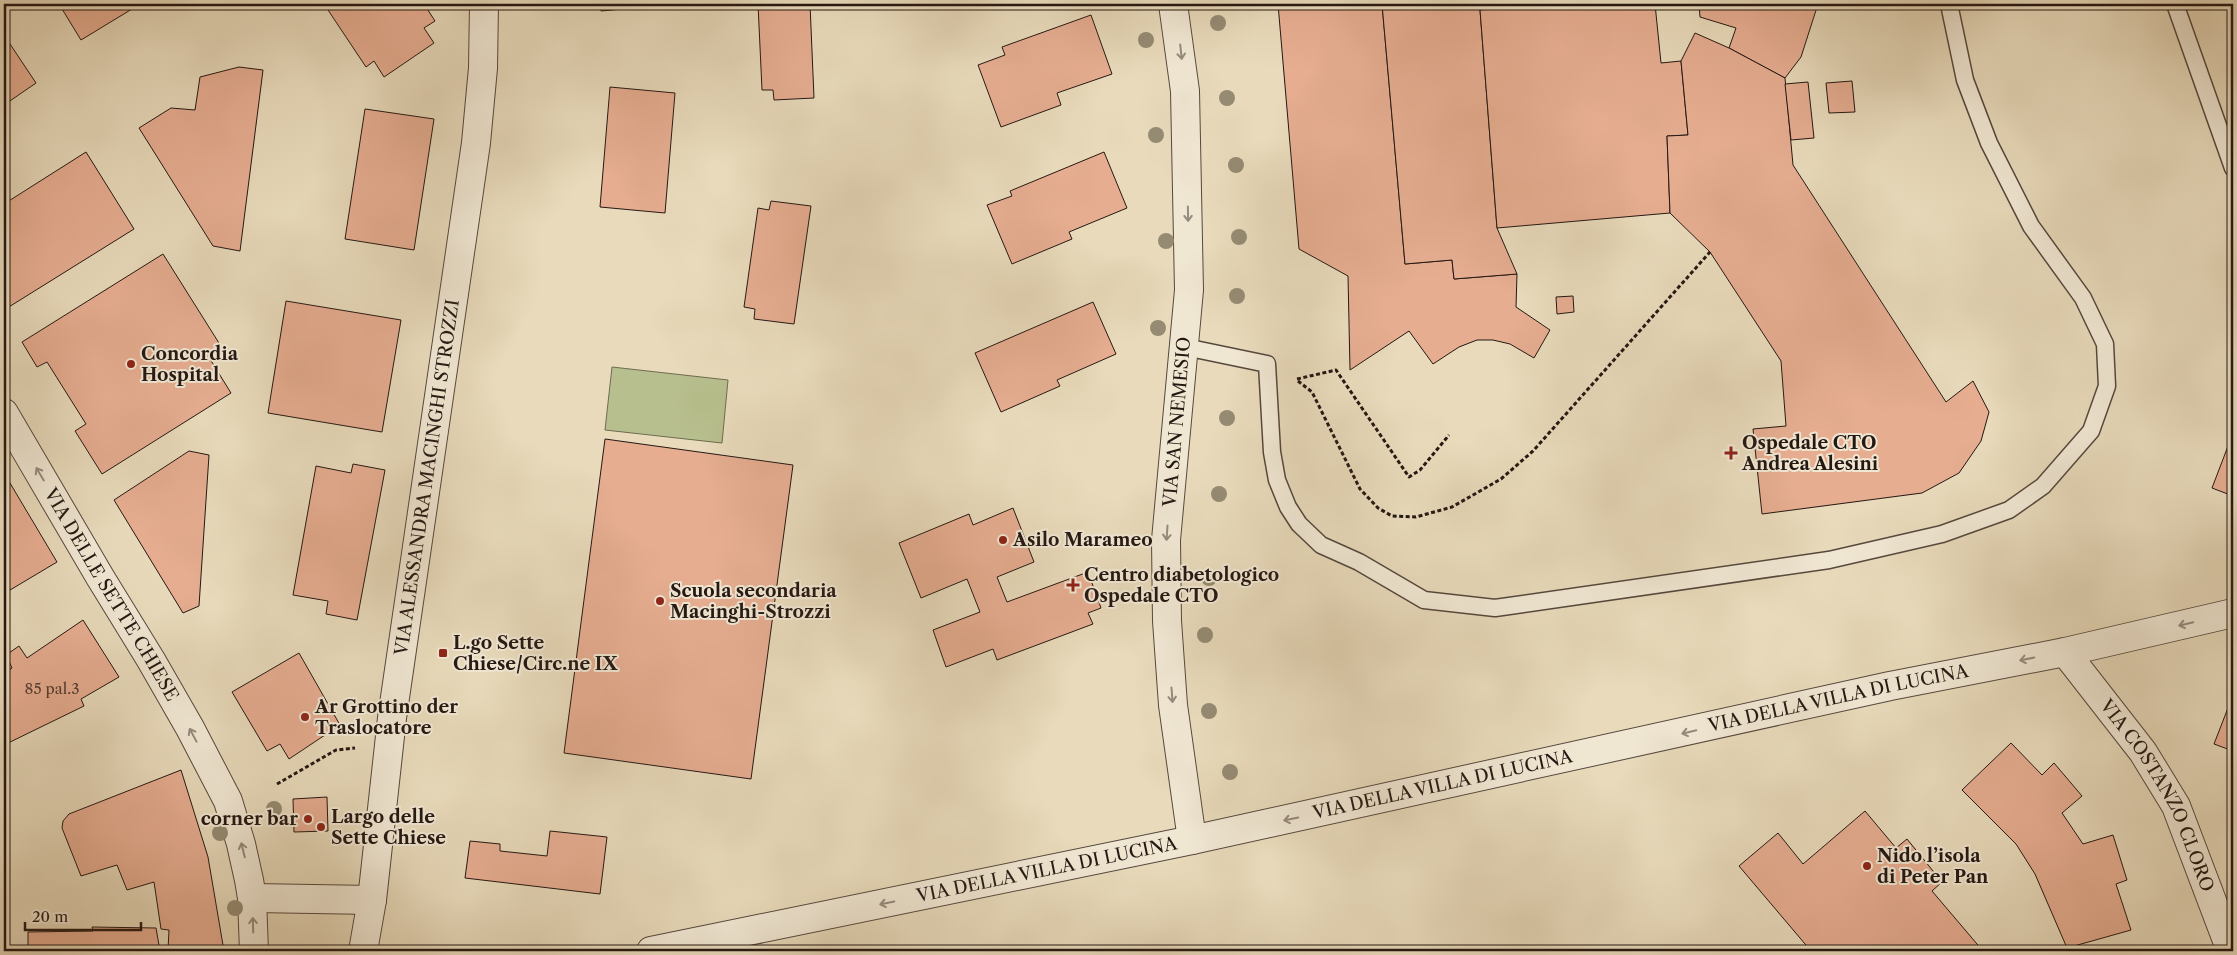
<svg xmlns="http://www.w3.org/2000/svg" width="2237" height="955" viewBox="0 0 2237 955" font-family="'Libre Caslon Text',serif">
<rect width="100%" height="100%" fill="#e8dabb"/>
<filter id="stains"><feTurbulence type="fractalNoise" baseFrequency=".004" numOctaves="4"/><feColorMatrix values="0 0 0 0 .2 0 0 0 0 .09 0 0 0 0 .02 0 0 0 .5 -.17"/></filter>
<radialGradient id="worn" r=".72"><stop offset=".6" stop-color="#630" stop-opacity="0"/><stop offset="1" stop-color="#630" stop-opacity=".3"/></radialGradient>
<polygon fill="#b8bf8e" stroke="#6e6c50" points="612,367 728,380 722,443 605,430"/>
<g fill="#e6ad91" stroke="#251813">
<polygon points="59,4 129,4 132,9 81,40"/>
<polygon points="338,4 424,4 435,21 424,28 434,43 384,77 374,61 366,67 328,10"/>
<polygon points="600,4 666,4 666,5 601,11"/>
<polygon points="758,4 810,4 814,98 774,100 773,90 762,90"/>
<polygon points="1278,4 1382,4 1405,264 1452,260 1454,279 1517,274 1516,307 1550,330 1534,358 1510,344 1493,340 1477,340 1459,347 1433,364 1409,331 1350,370 1348,276 1299,249"/>
<polygon points="1382,4 1481,4 1480,10 1497,228 1517,274 1454,279 1452,260 1405,264"/>
<polygon points="1533,4 1655,4 1661,63 1681,61 1688,135 1667,136 1670,213 1497,228 1480,10"/>
<polygon points="1699,4 1818,4 1801,57 1785,78 1729,48 1736,28 1700,17"/>
<polygon points="1091,15 1112,74 1057,93 1061,105 1001,127 978,65 1005,55 1002,47"/>
<polygon points="1695,33 1729,48 1785,78 1793,165 1946,402 1973,381 1989,412 1981,441 1959,473 1922,493 1762,514 1753,429 1786,426 1781,361 1710,252 1670,213 1667,136 1688,135 1681,61"/>
<polygon points="4,35 36,83 4,105"/>
<polygon points="239,67 263,70 240,251 213,246 139,128 171,108 195,110 200,77"/>
<polygon points="1852,81 1855,112 1829,113 1826,83"/>
<polygon points="1808,82 1814,138 1791,140 1785,84"/>
<polygon points="610,87 675,93 665,213 600,207"/>
<polygon points="365,109 434,119 414,250 345,239"/>
<polygon points="86,152 134,229 4,310 4,204"/>
<polygon points="1104,152 1127,208 1069,232 1072,239 1012,264 987,205 1012,196 1010,191"/>
<polygon points="771,201 811,206 794,324 754,319 755,309 744,307 758,208 769,210"/>
<polygon points="163,254 224,351 210,359 231,393 102,474 75,431 86,424 47,362 37,367 22,342"/>
<polygon points="1573,296 1574,312 1557,314 1556,297"/>
<polygon points="286,301 401,320 382,432 268,413"/>
<polygon points="1093,302 1116,354 1057,380 1060,386 1001,412 975,353"/>
<polygon points="2233,433 2233,496 2212,488"/>
<polygon points="605,439 793,465 751,779 564,753"/>
<polygon points="189,451 209,455 199,606 183,613 114,500"/>
<polygon points="353,464 385,470 357,620 326,614 328,601 293,595 316,466 351,473"/>
<polygon points="4,473 57,562 5,593 4,591"/>
<polygon points="1013,508 1034,562 997,577 1007,602 1088,572 1101,608 1088,613 1093,624 997,660 993,649 946,667 933,630 980,612 967,579 921,598 899,543 969,514 973,525"/>
<polygon points="83,620 119,677 81,699 84,706 4,745 4,673 12,668 6,655 19,646 27,658"/>
<polygon points="299,653 340,725 289,759 280,744 267,751 232,692"/>
<polygon points="2233,695 2233,751 2214,744"/>
<polygon points="2011,743 2042,775 2054,763 2082,796 2062,813 2083,844 2113,835 2127,880 2116,884 2131,930 2067,948 2035,874 2016,844 1962,790"/>
<polygon points="181,770 208,857 224,951 168,950 169,930 161,929 154,882 127,890 117,865 81,876 62,828 63,821 69,814"/>
<polygon points="327,797 328,831 294,832 293,799"/>
<polygon points="1865,811 1896,848 1907,839 1942,882 1932,891 1983,951 1811,951 1739,866 1778,833 1803,864"/>
<polygon points="550,831 607,837 600,894 465,878 470,841 500,844 500,851 547,856"/>
<polygon points="92,927 156,928 160,951 202,951 28,951 28,932 93,931"/>
</g>
<g fill="none" stroke-linecap="round" stroke-linejoin="round">
<defs>
<g id="service">
<polyline points="2175,4 2233,168"/>
<polyline points="1185,347 1267,364 1272,452 1277,480 1288,507 1299,524 1321,545 1359,562 1424,600 1495,608 1829,560 1942,534 2009,510 2043,486 2091,431 2107,386 2105,344 2083,298 2031,226 1989,143 1965,80 1949,4"/>
</g>
<g id="minor">
<polyline points="1173,4 1185,91 1189,290 1166,540 1167,621 1173,705 1192,840"/>
<path id="s1" d="M4 413 100 577 151 660 190 728 228 801 241 844 249 880 252 898 254 951"/>
<path id="s2" d="M2065 652 2143 752 2176 806 2231 951"/>
<polyline points="252,898 372,900"/>
<path id="s3" d="M651 951 1192 840 1890 686 2065 652 2233 613"/>
</g>
<g id="tertiary">
<path id="s4" d="M363 951 372 900 392 718 476 143 483 68 484 4"/>
</g>
</defs>
<use href="#service" stroke="#56483d" stroke-width="19"/>
<use href="#minor" stroke="#56483d" stroke-width="30"/>
<use href="#tertiary" stroke="#56483d" stroke-width="30"/>
<g stroke="#251813" stroke-width="3" stroke-dasharray="4 2.5" stroke-linecap="butt">
<polyline points="1297,379 1336,370 1409,477 1420,470 1449,435"/>
<polyline points="1298,381 1312,392 1360,489 1378,508 1392,516 1416,517 1452,507 1501,479 1533,451 1710,252"/>
<polyline points="277,784 336,750 355,748"/>
</g>
<use href="#service" stroke="#f0e7d3" stroke-width="16"/>
<use href="#minor" stroke="#f0e7d3" stroke-width="28"/>
<use href="#tertiary" stroke="#f0e7d3" stroke-width="28"/>
</g>
<g fill="#958b73">
<circle cx="1218" cy="23" r="8"/>
<circle cx="1146" cy="40" r="8"/>
<circle cx="1227" cy="98" r="8"/>
<circle cx="1156" cy="135" r="8"/>
<circle cx="1236" cy="165" r="8"/>
<circle cx="1239" cy="237" r="8"/>
<circle cx="1166" cy="241" r="8"/>
<circle cx="1237" cy="296" r="8"/>
<circle cx="1158" cy="328" r="8"/>
<circle cx="1227" cy="418" r="8"/>
<circle cx="1219" cy="494" r="8"/>
<circle cx="1209" cy="578" r="8"/>
<circle cx="1205" cy="635" r="8"/>
<circle cx="1209" cy="711" r="8"/>
<circle cx="1230" cy="772" r="8"/>
<circle cx="274" cy="809" r="8"/>
<circle cx="220" cy="833" r="8"/>
<circle cx="235" cy="908" r="8"/>
</g>
<defs><path id="oneway-shaft" d="M-6 0H5M1.5-3L5.5 0L1.5 3" fill="none" stroke-width="1.6" stroke-linecap="round" stroke-linejoin="round" transform="scale(1.25)"/></defs>
<g stroke="#958a7d">
<use href="#oneway-shaft" transform="translate(1181 52) rotate(84)"/>
<use href="#oneway-shaft" transform="translate(1188 214) rotate(89)"/>
<use href="#oneway-shaft" transform="translate(40 474) rotate(-121)"/>
<use href="#oneway-shaft" transform="translate(1167 533) rotate(94)"/>
<use href="#oneway-shaft" transform="translate(2186 624) rotate(167)"/>
<use href="#oneway-shaft" transform="translate(2027 659) rotate(169)"/>
<use href="#oneway-shaft" transform="translate(1172 695) rotate(86)"/>
<use href="#oneway-shaft" transform="translate(1689 732) rotate(167)"/>
<use href="#oneway-shaft" transform="translate(193 735) rotate(-118)"/>
<use href="#oneway-shaft" transform="translate(1291 819) rotate(168)"/>
<use href="#oneway-shaft" transform="translate(243 850) rotate(-104)"/>
<use href="#oneway-shaft" transform="translate(887 903) rotate(168)"/>
<use href="#oneway-shaft" transform="translate(253 925) rotate(-92)"/>
</g>
<g fill="#8f2418" stroke="#f0e7d3" stroke-width="2">
<circle cx="131" cy="364" r="5"/>
<path d="M1728.5 445.5h5v5h5v5h-5v5h-5v-5h-5v-5h5z"/>
<circle cx="1003" cy="540" r="5"/>
<path d="M1070.5 577.5h5v5h5v5h-5v5h-5v-5h-5v-5h5z"/>
<circle cx="660" cy="601" r="5"/>
<rect x="438" y="648" width="10" height="10" rx="2.5"/>
<circle cx="305" cy="717" r="5"/>
<circle cx="308" cy="819" r="5"/>
<circle cx="321" cy="827" r="5"/>
<circle cx="1867" cy="866" r="5"/>
</g>
<g text-anchor="middle" dominant-baseline="central" stroke-width="4" stroke-linejoin="round" paint-order="stroke">
<g font-size="15" fill="#553d32">
<text x="52" y="688">85 pal.3</text>
</g>
<g font-size="18" font-weight="bold" fill="#251813" stroke="#f0e7d3" text-anchor="start">
<text x="141" y="354">Concordia<tspan x="141" dy="21">Hospital</tspan></text>
<text x="1742" y="443">Ospedale CTO<tspan x="1742" dy="21">Andrea Alesini</tspan></text>
<text x="1013" y="540">Asilo Marameo</text>
<text x="1084" y="575">Centro diabetologico<tspan x="1084" dy="21">Ospedale CTO</tspan></text>
<text x="670" y="591">Scuola secondaria<tspan x="670" dy="21">Macinghi-Strozzi</tspan></text>
<text x="453" y="643">L.go Sette<tspan x="453" dy="21">Chiese/Circ.ne IX</tspan></text>
<text x="315" y="707">Ar Grottino der<tspan x="315" dy="21">Traslocatore</tspan></text>
<text x="331" y="817">Largo delle<tspan x="331" dy="21">Sette Chiese</tspan></text>
<text x="298" y="819" text-anchor="end">corner bar</text>
<text x="1877" y="856">Nido l’isola<tspan x="1877" dy="21">di Peter Pan</tspan></text>
</g>
<g font-size="18" fill="#251813" stroke="#f0e7d3">
<text transform="translate(1177 422) rotate(-85)">VIA SAN NEMESIO</text>
<text stroke="none"><textPath href="#s4" startOffset="478">VIA ALESSANDRA MACINGHI STROZZI</textPath></text>
<text stroke="none"><textPath href="#s1" startOffset="211">VIA DELLE SETTE CHIESE</textPath></text>
<text stroke="none"><textPath href="#s3" startOffset="1214">VIA DELLA VILLA DI LUCINA</textPath></text>
<text stroke="none"><textPath href="#s3" startOffset="809">VIA DELLA VILLA DI LUCINA</textPath></text>
<text stroke="none"><textPath href="#s2" startOffset="172">VIA COSTANZO CLORO</textPath></text>
<text stroke="none"><textPath href="#s3" startOffset="404">VIA DELLA VILLA DI LUCINA</textPath></text>
</g>
</g>
<rect width="2237" height="955" fill="none" stroke="#e8dabb" stroke-width="20"/>
<rect x="5" y="5" width="2227" height="945" fill="none" stroke="#251813" stroke-width="2.5"/>
<rect x="10" y="10" width="2217" height="935" fill="none" stroke="#251813"/>
<path d="M25 922v8h116v-8" fill="none" stroke="#251813" stroke-width="2.5"/>
<text x="32" y="922" font-size="15" fill="#251813" stroke="#f0e7d3" stroke-width="4" paint-order="stroke">20 m</text>
<rect width="100%" height="100%" filter="url(#stains)"/>
<rect width="100%" height="100%" fill="url(#worn)"/>
</svg>
